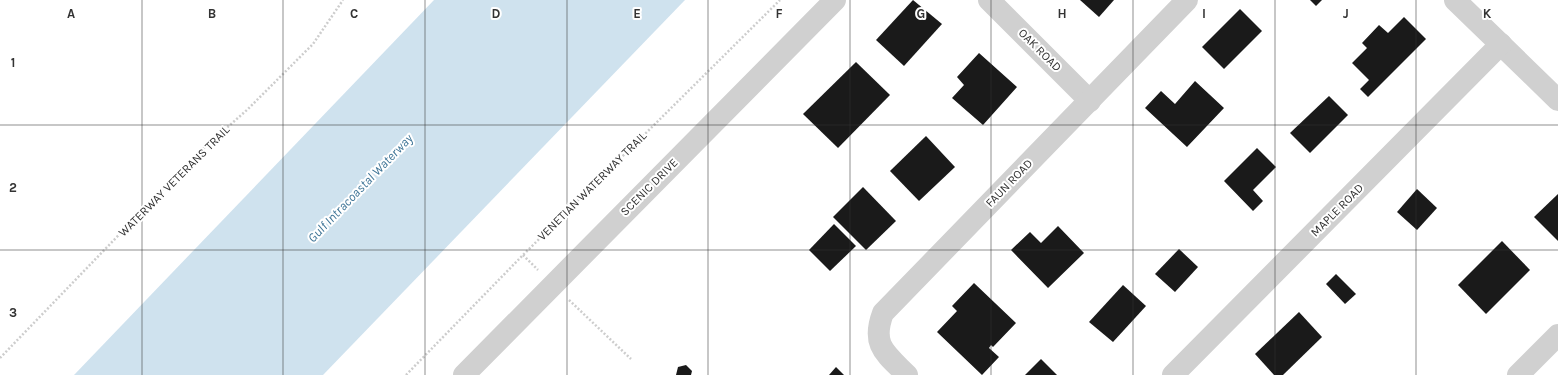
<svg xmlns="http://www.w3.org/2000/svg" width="1558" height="375" viewBox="0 0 1558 375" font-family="Karla,sans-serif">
<rect width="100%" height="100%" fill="#fff"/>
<polygon fill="#cfe2ee" points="434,0 685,0 323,375 74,375"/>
<g fill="#1a1a1a">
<polygon points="913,0 942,24 904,66 876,40"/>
<polygon points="1080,0 1114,0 1099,17"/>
<polygon points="1310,0 1322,0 1316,6"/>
<polygon points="1240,9 1262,31 1224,69 1202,47"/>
<polygon points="1404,17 1426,39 1368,97 1360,89 1369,80 1352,63 1367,48 1362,43 1379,25 1388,33"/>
<polygon points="979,53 1017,87 983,125 952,98 964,85 957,77"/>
<polygon points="856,62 890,95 838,148 803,114"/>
<polygon points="1195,81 1224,108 1187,147 1145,108 1161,91 1175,104"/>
<polygon points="1329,96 1348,115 1310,153 1290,133"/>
<polygon points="926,136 955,167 919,201 890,171"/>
<polygon points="1257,148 1276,167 1253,190 1263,201 1253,211 1224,181"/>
<polygon points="863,187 896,221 866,250 833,217"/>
<polygon points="1417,189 1437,208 1417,230 1397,212"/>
<polygon points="1558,194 1558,241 1534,217"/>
<polygon points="834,224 856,246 830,271 809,250"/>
<polygon points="1058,226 1084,253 1048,288 1011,250 1030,232 1041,243"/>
<polygon points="1502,241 1530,270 1486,314 1458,285"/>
<polygon points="1179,249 1198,267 1175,292 1155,274"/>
<polygon points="1336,274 1356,294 1345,304 1326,284"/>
<polygon points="974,283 1016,323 993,347 991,345 989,348 999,357 982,375 937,332 957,311 952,306"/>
<polygon points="1123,285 1146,306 1113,342 1089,322"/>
<polygon points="1299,312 1322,337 1283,375 1274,375 1255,354"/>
<polygon points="1041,359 1057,375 1025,375"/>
<polygon points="686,365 692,371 691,375 676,375 678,367"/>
<polygon points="836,367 844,375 829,375"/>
</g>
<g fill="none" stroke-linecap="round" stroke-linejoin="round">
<g stroke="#cdcdcd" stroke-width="2.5" stroke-dasharray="2 2" stroke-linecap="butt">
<polyline points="523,255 538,270"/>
<polyline points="569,300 631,359"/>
<polyline points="0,358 196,155 248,109 313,44 343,0"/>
<polyline points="406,375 523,255 780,0"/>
</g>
<g stroke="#d0d0d0" stroke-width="22">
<polyline points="989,0 1090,101"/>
<polyline points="1455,0 1558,100"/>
<polyline points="464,375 835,0"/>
<path d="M907 375C885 353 871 345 883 313L1187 0"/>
<polyline points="1173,375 1501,44"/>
<polyline points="1518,375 1558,335"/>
</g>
</g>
<path fill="none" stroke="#333" stroke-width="1" stroke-opacity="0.55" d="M142 0V375M283 0V375M425 0V375M567 0V375M708 0V375M850 0V375M991 0V375M1133 0V375M1275 0V375M1416 0V375M0 125H1558M0 250H1558"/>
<g text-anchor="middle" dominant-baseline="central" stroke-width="4" stroke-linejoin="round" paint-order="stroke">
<g font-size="12" fill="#333" stroke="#fff">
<text transform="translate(1040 50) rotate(45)">OAK ROAD</text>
<text transform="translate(174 181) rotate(-45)">WATERWAY VETERANS TRAIL</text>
<text transform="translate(1009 183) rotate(-46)">FAUN ROAD</text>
<text transform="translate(592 186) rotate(-45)">VENETIAN WATERWAY TRAIL</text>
<text transform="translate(649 187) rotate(-45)">SCENIC DRIVE</text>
<text transform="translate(1337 210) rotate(-45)">MAPLE ROAD</text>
</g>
<g font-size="13" font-style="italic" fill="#3f7597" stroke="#fff">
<text transform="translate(360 188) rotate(-46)">Gulf Intracoastal Waterway</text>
</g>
</g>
<g font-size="13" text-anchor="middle" font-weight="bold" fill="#333" stroke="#fff" stroke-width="4" stroke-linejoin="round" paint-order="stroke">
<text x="71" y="18">A</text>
<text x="212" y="18">B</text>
<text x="354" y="18">C</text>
<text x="496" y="18">D</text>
<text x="637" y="18">E</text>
<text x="779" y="18">F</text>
<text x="921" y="18">G</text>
<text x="1062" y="18">H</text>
<text x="1204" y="18">I</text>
<text x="1346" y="18">J</text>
<text x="1487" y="18">K</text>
<text x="13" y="67">1</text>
<text x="13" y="192">2</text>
<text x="13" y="317">3</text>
</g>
</svg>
